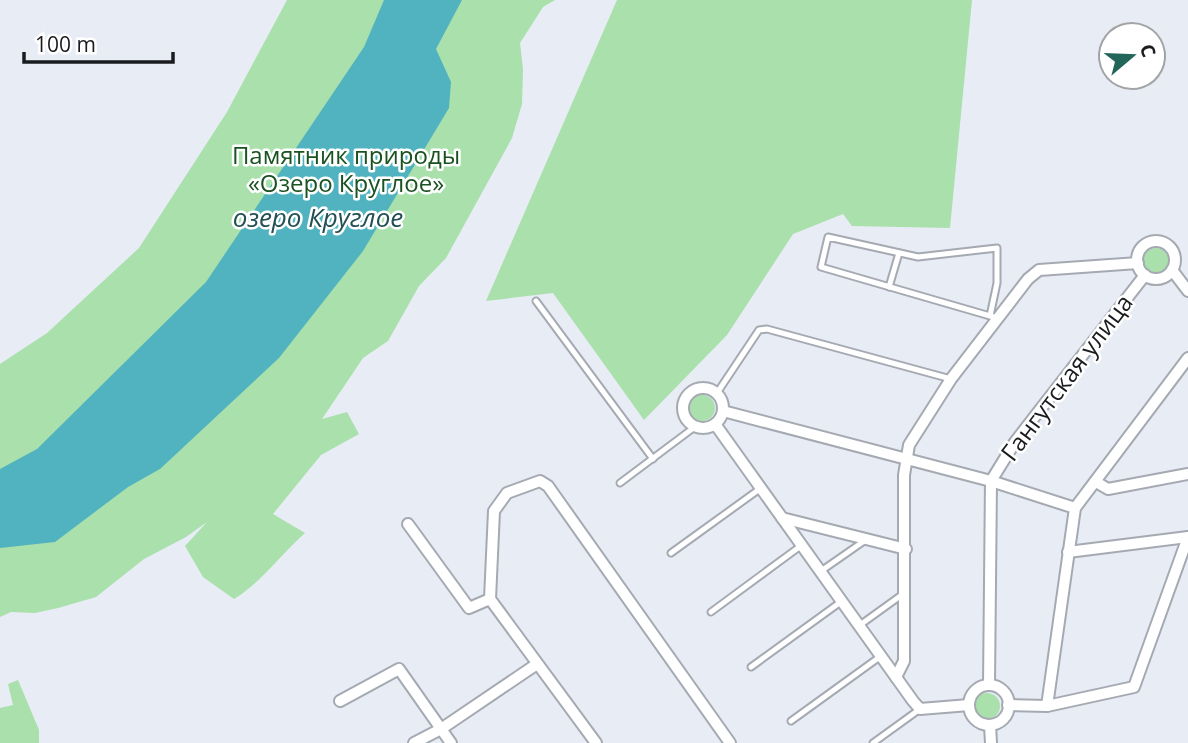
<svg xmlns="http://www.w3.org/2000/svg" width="1188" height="743" viewBox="0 0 1188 743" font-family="'Open Sans',sans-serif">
<rect width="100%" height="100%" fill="#e8ecf5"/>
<g fill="#a9e0ab">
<path d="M287 0H555L543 7 520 43 523 70 522 104 512 138 446 258 419 286 388 341 363 358 322 419 347 412 359 434 321 455 273 514 305 533C280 555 262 582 234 599L203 577 185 546 207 522 186 537 144 559 96 597 58 608 35 613 11 612 0 617V364L47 333 139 248 227 112Z"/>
<polygon points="617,0 972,0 950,228 852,226 843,214 793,234 727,335 644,420 553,293 486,301"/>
<circle cx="1156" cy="261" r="13"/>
<circle cx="702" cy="408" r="13"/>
<polygon points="18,680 39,730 39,743 0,743 0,708 13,705 8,684"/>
<circle cx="987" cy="706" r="13"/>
</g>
<polygon fill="#51b3c0" points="384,0 462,0 436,49 451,82 449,108 363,251 279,358 160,469 128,487 55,542 0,548 0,469 37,449 206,282 364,47"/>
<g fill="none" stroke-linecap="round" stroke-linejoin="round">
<defs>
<g id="lane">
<polyline points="889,287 899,253"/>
<polyline points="536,301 653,459"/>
<polyline points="990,316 997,283 997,248 918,257 828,237 821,267 990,316 998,318"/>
<polyline points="717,393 759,330 767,329 951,379"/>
<polyline points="620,483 696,426"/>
<polyline points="671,553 761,488"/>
<polyline points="821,571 867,539"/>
<polyline points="711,612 802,545"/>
<polyline points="860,625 903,594"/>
<polyline points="751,667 842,601"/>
<polyline points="791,721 881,656"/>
<polyline points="873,743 920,709"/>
</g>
<g id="street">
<circle cx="1156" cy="260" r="19"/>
<polyline points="1172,270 1188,291"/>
<circle cx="703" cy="408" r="20"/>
<polyline points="723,411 991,481 1075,508"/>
<polyline points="715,424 913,701 920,709 969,705"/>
<polyline points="1096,482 1108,489 1188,474"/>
<polyline points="782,518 906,549"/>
<polyline points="408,524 469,608 490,599"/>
<polyline points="1068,552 1188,537"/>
<polyline points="896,677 904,661 904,475 909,445 951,379 1028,279 1039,270 1138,263"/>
<polyline points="989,685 991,481 1015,442 1145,275"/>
<circle cx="989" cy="705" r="20"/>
<polyline points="340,701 399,669 451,743"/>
<polyline points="1008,705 1047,706 1134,687 1188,537"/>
<polyline points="1047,706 1075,508 1188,358"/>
<polyline points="990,725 991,743"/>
<polyline points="414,743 441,729 537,664"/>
<polyline points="596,743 490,599 494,511 507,493 540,481 548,486 730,743"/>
</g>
</defs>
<use href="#lane" stroke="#a5aab2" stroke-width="9"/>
<use href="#street" stroke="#a5aab2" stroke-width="14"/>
<use href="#lane" stroke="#fff" stroke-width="5"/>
<use href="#street" stroke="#fff" stroke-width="10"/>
</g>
<g text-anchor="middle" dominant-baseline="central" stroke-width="5" stroke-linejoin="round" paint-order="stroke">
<g font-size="24" fill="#1a5221" stroke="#fff">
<text x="346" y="154">Памятник природы<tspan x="346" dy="28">«Озеро Круглое»</tspan></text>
</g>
<g font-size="24" fill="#191b1e" stroke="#fff">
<text transform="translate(1066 377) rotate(-53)">Гангутская улица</text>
</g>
<g font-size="26" font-style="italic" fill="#234f55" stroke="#fff">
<text x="318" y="217">озеро Круглое</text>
</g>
</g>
<g transform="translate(1132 56) rotate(71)"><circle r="33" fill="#ffffff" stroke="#a3a4a5" stroke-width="2"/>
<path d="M0-5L12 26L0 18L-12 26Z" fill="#216658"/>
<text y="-10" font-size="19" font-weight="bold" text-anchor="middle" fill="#191b1e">С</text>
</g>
<path d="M24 52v10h149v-10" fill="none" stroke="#191b1e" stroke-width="3.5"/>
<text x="35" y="52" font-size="21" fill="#191b1e" stroke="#ffffff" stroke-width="5" paint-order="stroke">100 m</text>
</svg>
